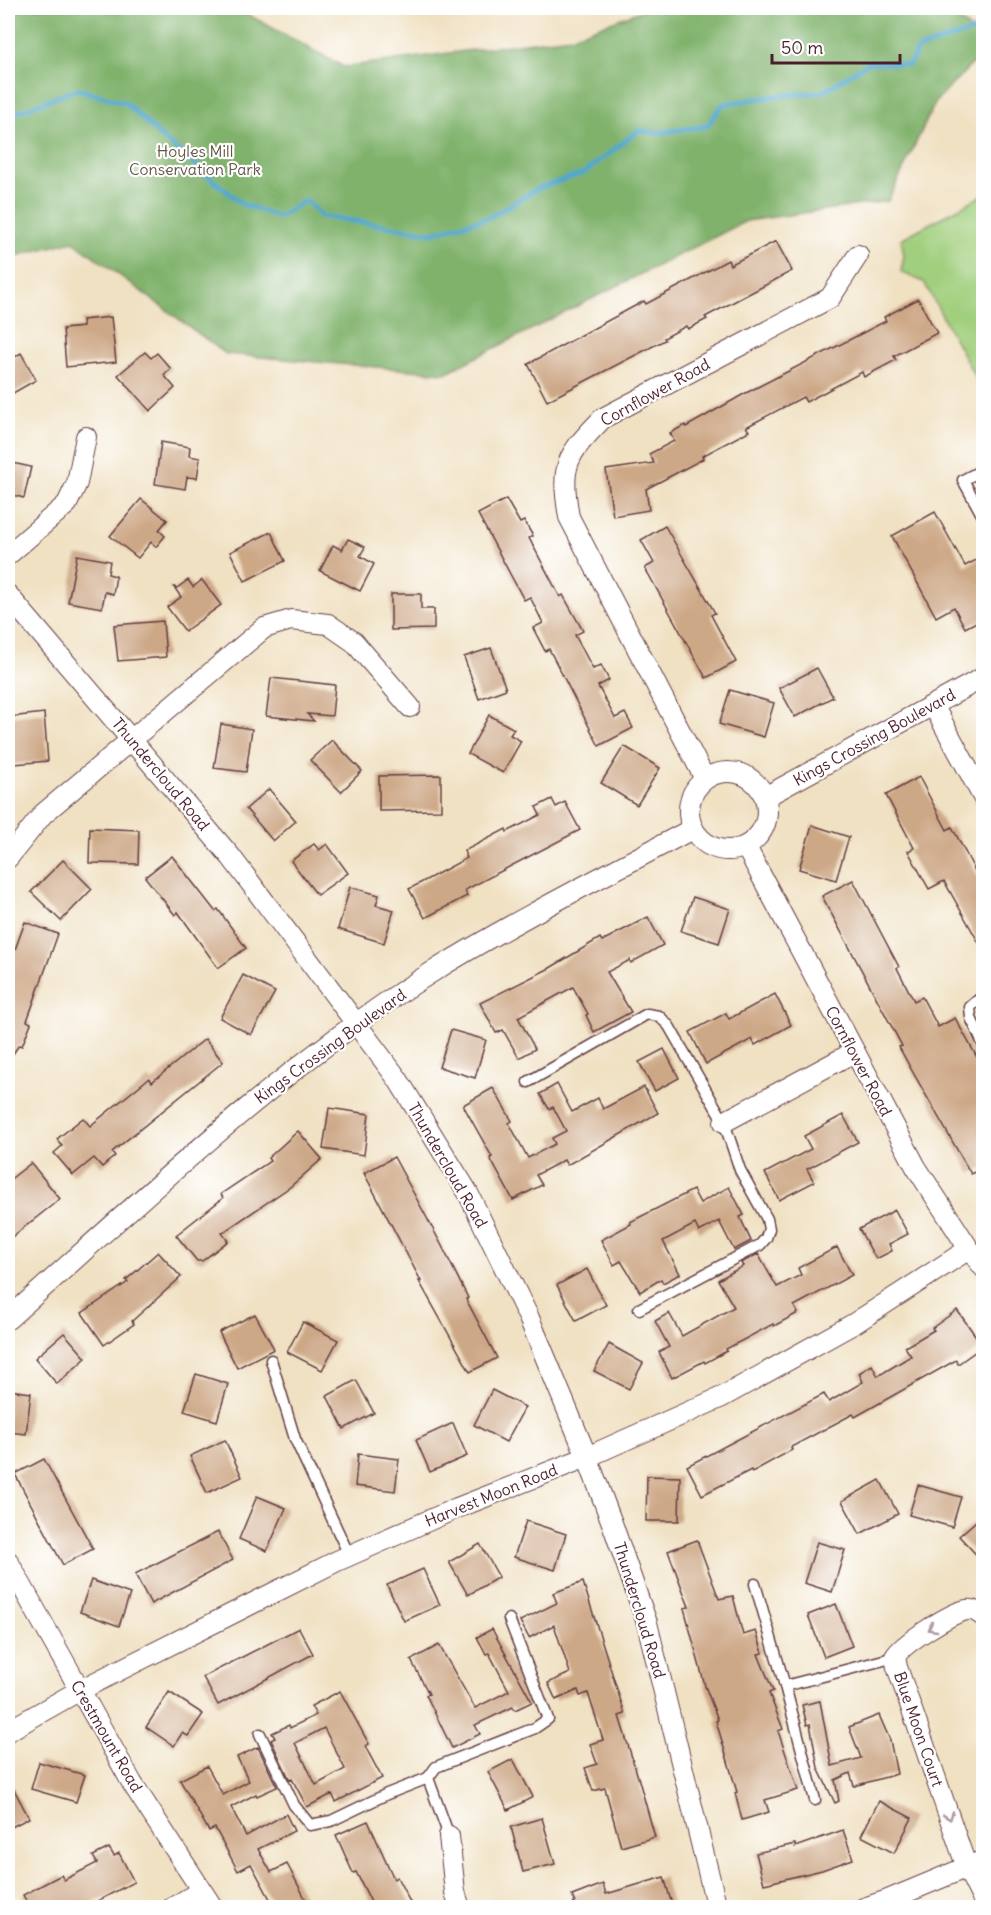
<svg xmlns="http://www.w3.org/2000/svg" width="991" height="1915" viewBox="0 0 991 1915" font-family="Delius,sans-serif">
<rect width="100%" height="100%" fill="#fff"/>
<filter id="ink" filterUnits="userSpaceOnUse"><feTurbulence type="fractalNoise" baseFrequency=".0167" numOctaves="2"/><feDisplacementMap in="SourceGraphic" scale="12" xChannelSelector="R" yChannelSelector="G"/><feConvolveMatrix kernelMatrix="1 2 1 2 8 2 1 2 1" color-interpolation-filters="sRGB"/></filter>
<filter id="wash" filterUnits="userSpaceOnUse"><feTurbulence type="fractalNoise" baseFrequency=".008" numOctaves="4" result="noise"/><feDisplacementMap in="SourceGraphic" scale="24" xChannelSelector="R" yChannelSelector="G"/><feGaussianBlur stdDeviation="1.35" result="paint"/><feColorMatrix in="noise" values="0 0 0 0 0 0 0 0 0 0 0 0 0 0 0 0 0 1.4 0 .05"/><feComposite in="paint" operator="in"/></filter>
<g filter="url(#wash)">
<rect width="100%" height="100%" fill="#f0e1c3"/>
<polygon fill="#a0cf7d" stroke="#757754" stroke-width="1.5" points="983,195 983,392 924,282 901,272 904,255 901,239"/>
<polygon fill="#80b26c" stroke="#65684c" stroke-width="1.5" points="8,8 236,8 344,67 571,37 648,8 946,8 983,41 984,52 936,101 888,201 746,221 445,373 226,354 73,241 8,258"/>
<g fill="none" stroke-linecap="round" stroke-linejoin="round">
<polyline stroke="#51a7cd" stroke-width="5" points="8,116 77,89 126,103 159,135 242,204 279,217 306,200 321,216 432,233 490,217 539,188 584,173 639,130 656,133 707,126 723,104 776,96 823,92 869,62 909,65 918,49 984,27"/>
</g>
<g id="blocks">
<g fill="#cda887" fill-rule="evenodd">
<polygon points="776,241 792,271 705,317 707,319 688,329 686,326 664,338 665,340 547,401 528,364 644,301 646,304 728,260 730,265"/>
<polygon points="918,299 937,333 894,356 896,360 864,377 862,372 806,402 803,397 746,427 749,431 702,456 703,459 646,489 649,510 613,516 606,470 654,463 649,454 674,441 670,433 685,425 686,427 744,394 886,321 884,317"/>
<polygon points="111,317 116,362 66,367 63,329 83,327 82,320"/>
<polygon points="145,352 151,358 157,353 171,369 164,375 175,388 150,411 118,375"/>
<polygon points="21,353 36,380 8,396 8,361"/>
<polygon points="161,442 190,447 189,456 200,458 197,478 187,477 185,489 155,484"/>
<polygon points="8,462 31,467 24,498 8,494"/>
<polygon points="141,499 167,520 159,530 165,536 156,547 151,542 138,558 110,536"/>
<polygon points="506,499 520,523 524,521 533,536 529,538 560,597 563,595 583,631 575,635 593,669 601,665 609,680 598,686 615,718 625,713 633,728 599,746 549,649 545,651 533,628 543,623 530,597 524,600 478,514"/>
<polygon points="935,512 965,566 984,556 984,618 965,628 954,607 936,617 892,536"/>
<polygon points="665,526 715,613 711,615 736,662 706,678 645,568 654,563 641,540"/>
<polygon points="271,532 285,561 245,581 230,552"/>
<polygon points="348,539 365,547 360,556 374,564 360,591 320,571 333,545 342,550"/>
<polygon points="77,555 110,561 108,574 116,576 113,594 105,592 102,608 68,602"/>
<polygon points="188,580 193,587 202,580 221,605 185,631 167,607 181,597 174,587 177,588"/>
<polygon points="391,594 421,594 421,609 434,609 434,629 391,630"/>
<polygon points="163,621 166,657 118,661 114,625"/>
<polygon points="491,648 506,689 479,699 464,657"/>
<polygon points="817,668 833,697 795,717 779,688"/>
<polygon points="271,678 335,685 332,716 307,714 314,721 266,716"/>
<polygon points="730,690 774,703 764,737 719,724"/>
<polygon points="44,713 48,761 14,764 10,717"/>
<polygon points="489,715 514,729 510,735 521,741 503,773 468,754"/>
<polygon points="221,724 252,729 246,772 214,768"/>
<polygon points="332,740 362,771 341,792 310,760"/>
<polygon points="624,746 660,768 637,805 601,783"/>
<polygon points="441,775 441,810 379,811 379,776"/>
<polygon points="919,777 947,830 952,827 984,888 984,952 944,881 929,889 908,851 914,848 886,795"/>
<polygon points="269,789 296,821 273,841 246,809"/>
<polygon points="552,799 556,807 565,802 580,830 465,890 467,896 425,918 409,889 467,858 464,851 506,829 507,832 540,815 536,807"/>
<polygon points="812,825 849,837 836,880 799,869"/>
<polygon points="90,828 139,830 138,864 89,863"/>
<polygon points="314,844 319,850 327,844 348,873 317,895 291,861"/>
<polygon points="172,856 215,911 218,909 246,948 218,968 178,912 175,915 145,877"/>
<polygon points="63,860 92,889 61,921 31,892"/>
<polygon points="853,880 899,967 897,968 914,1001 922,997 938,1027 955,1018 984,1070 984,1167 971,1174 911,1069 899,1047 902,1046 822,896"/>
<polygon points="350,887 379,895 376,905 394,910 384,943 338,929"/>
<polygon points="693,897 730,909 719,943 681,931"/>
<polygon points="648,917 663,945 631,963 630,960 607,972 631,1012 594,1032 586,1015 588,1014 573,987 518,1017 535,1049 519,1058 503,1030 496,1033 480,1003 550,968 600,938 602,941"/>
<polygon points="25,922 58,934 27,1021 31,1023 22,1046 19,1045 8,1061 8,969"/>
<polygon points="243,975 275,992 251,1035 220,1018"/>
<polygon points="775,994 791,1025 755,1045 752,1039 706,1064 690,1032 726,1013 729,1019"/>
<polygon points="451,1030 486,1040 475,1078 439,1067"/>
<polygon points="205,1039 223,1062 112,1152 115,1156 102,1167 94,1158 73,1175 54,1153 62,1146 57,1139 83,1118 90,1126 149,1078 152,1082"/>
<polygon points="664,1049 679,1078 655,1091 639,1062"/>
<polygon points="557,1084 572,1112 598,1098 603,1109 644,1087 658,1113 567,1165 564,1160 536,1175 542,1185 513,1200 490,1158 492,1157 463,1105 493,1088 512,1121 509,1123 528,1158 555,1144 552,1138 566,1131 553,1107 549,1109 540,1094"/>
<polygon points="329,1108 369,1114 364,1155 323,1149"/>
<polygon points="843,1115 858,1142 807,1169 814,1182 779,1200 765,1173 811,1149 804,1136"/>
<polygon points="298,1131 322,1159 290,1187 222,1233 228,1241 202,1261 197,1261 176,1235 223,1198 221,1194 270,1161 268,1158"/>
<polygon points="394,1157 441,1244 468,1298 466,1299 497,1358 470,1372 419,1281 421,1281 364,1173"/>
<polygon points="31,1163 60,1199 8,1240 8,1181"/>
<polygon points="729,1187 744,1215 740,1217 751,1241 734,1250 719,1221 699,1232 695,1224 663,1241 680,1274 663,1283 661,1279 640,1292 621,1261 614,1265 601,1240 631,1224 630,1222 693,1190 700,1203"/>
<polygon points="895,1210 908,1234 889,1244 892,1251 876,1259 859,1229"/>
<polygon points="837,1247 852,1275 794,1306 798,1313 774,1326 773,1324 726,1349 727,1351 705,1363 704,1361 672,1378 659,1352 669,1347 655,1321 669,1313 682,1336 734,1307 718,1280 743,1266 741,1263 758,1254 777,1287 801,1275 798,1268"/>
<polygon points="158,1252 181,1277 132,1321 134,1324 104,1345 82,1313 128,1282 126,1280"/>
<polygon points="587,1269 606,1305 576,1321 557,1285"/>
<polygon points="957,1310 983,1346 958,1364 956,1360 855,1417 853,1414 791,1447 792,1450 752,1472 751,1470 702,1495 687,1466 824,1394 829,1402 863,1382 859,1373 872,1365 878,1376 911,1356 905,1347 934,1330 932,1328"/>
<polygon points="255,1314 274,1349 237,1368 219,1332"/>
<polygon points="303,1322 338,1340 322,1370 287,1352"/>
<polygon points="64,1333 86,1358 57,1384 35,1358"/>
<polygon points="609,1344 643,1363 629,1389 594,1371"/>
<polygon points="196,1374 228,1384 217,1421 184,1411"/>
<polygon points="356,1380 374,1413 344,1429 327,1396"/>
<polygon points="8,1390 31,1393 26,1434 8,1432"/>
<polygon points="492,1390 525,1407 506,1442 474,1425"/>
<polygon points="453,1423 467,1456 430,1472 416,1440"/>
<polygon points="225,1440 242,1477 207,1493 190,1456"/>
<polygon points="358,1454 399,1459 395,1491 355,1486"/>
<polygon points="44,1459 93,1549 63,1565 15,1474"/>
<polygon points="647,1476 680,1477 679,1521 646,1521"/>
<polygon points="880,1480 898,1514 860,1534 842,1501"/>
<polygon points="918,1485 961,1497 952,1527 909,1515"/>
<polygon points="257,1496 286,1508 267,1551 239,1539"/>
<polygon points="984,1514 984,1563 959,1536"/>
<polygon points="526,1521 566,1534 555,1570 514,1557"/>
<polygon points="218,1532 233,1560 151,1604 135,1574"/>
<polygon points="697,1540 719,1599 733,1596 743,1635 756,1631 763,1653 758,1654 773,1691 769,1693 783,1729 778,1731 798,1790 765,1800 769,1812 742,1820 735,1793 737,1792 716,1721 718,1720 705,1686 684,1608 689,1607 668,1551"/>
<polygon points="817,1542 845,1550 832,1592 804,1583"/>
<polygon points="480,1544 499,1577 468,1595 449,1562"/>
<polygon points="423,1569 440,1605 404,1621 387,1585"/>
<polygon points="91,1580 130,1594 119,1626 80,1612"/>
<polygon points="583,1582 625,1714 619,1716 638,1777 655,1837 621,1847 605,1788 593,1791 585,1768 597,1764 590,1744 603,1740 588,1693 580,1696 578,1690 556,1700 548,1683 570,1673 554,1625 529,1638 520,1621 557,1603 553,1593"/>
<polygon points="836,1604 852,1646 824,1657 808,1615"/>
<polygon points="299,1628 313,1654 218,1705 203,1677"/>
<polygon points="492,1629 532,1702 515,1710 513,1707 475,1725 480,1734 452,1748 426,1695 429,1694 411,1660 439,1645 475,1708 509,1691 489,1653 486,1654 477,1637"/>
<path d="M340 1691 369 1744 365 1746 382 1778 336 1802 332 1794 307 1807 292 1779 290 1780 271 1740 275 1738 272 1733 289 1725 290 1728 316 1715 311 1706ZM324 1728 345 1769 316 1785 295 1743Z"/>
<polygon points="169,1692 203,1714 188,1736 182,1733 174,1746 146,1727"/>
<polygon points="820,1701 832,1766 861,1758 849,1727 879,1715 890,1740 897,1774 854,1786 850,1773 835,1780 839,1801 835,1803 818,1768 810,1724 807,1725 802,1705"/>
<polygon points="258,1747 277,1787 257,1796 256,1794 231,1807 246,1836 286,1814 294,1831 258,1849 271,1872 287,1864 306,1900 293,1908 275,1908 251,1864 238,1871 215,1828 209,1831 180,1780 207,1766 223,1795 249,1781 237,1757"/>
<polygon points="513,1759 533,1797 508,1810 488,1772"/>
<polygon points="39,1762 85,1775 76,1802 31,1789"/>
<polygon points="8,1778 29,1818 8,1829"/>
<polygon points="879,1801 912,1818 894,1853 861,1836"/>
<polygon points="542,1818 555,1864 523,1872 511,1827"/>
<polygon points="368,1821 394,1879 397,1877 413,1908 374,1908 356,1872 353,1873 336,1835"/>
<polygon points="843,1830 853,1859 822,1870 764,1884 756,1853 795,1844 795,1847"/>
<polygon points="109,1848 114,1856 119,1853 134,1882 84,1908 30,1908 23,1895 61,1875 64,1880 97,1863 93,1856"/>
<polygon points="664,1877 673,1908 573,1908 573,1904 575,1903 572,1896 603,1884 606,1894"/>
</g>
</g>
</g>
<g filter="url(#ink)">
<use href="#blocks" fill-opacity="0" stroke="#633c42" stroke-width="1.5"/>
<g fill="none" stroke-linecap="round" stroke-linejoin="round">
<defs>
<g id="service">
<polyline points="984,469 963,480 984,518"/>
<polyline points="984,995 970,1007 971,1018 984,1046"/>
<polyline points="528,1082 647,1014 659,1016 669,1026 724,1122 740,1170 767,1219 769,1229 766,1238 760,1245 639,1309"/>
<polyline points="271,1360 295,1439 349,1555"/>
<polyline points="755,1584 785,1686"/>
<polyline points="260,1734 294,1805 310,1825 331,1821 387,1794 428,1778"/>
<polyline points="815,1800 785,1686 895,1657"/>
<polyline points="449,1836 428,1778 436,1767 535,1728 548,1719 509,1619"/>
</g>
<g id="minor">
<polyline points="8,555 67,504 77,483 86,437"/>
<polyline points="8,595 231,857 397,1078 467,1191 529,1318 587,1457 612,1523 647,1623 717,1908"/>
<polyline points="933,705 984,799"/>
<circle cx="728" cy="811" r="39"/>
<path d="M705 779 569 517C560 464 566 456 603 418L830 298 858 255"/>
<polyline points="765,797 984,677"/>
<polyline points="746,847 916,1167 969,1249 984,1268"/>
<polyline points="8,858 43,814 264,628 291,620 328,624 354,642 410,707"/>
<polyline points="724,1122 854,1052"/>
<path d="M8 1319C143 1199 276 1071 429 974 514 921 604 876 692 829"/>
<polyline points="8,1561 132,1783 213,1908"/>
<path d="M984 1617C979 1613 974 1609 967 1610 952 1612 902 1644 895 1657L897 1667 967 1868 984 1902"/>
<polyline points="8,1731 80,1690 337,1561 457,1508 587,1457 722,1397 855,1323 969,1249"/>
<polyline points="449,1836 455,1892 460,1908"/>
<polyline points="172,1908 201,1891"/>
<polyline points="864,1908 888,1900 984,1860"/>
</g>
</defs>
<use href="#service" stroke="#633c42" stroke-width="13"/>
<use href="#minor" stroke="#633c42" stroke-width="22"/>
<use href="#service" stroke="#fff" stroke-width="10"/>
<use href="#minor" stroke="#fff" stroke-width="20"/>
</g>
<defs><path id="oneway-chevron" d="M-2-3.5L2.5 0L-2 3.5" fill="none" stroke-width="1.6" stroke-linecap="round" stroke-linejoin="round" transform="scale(1.5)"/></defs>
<g stroke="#ae9aa0">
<use href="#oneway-chevron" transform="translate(932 1628) rotate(150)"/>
<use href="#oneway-chevron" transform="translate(949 1816) rotate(71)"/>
</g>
</g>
<g text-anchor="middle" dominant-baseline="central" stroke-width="4.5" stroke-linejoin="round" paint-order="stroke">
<g font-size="16" fill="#645444" stroke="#fff">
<text x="195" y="151">Hoyles Mill<tspan x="195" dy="18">Conservation Park</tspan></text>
</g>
<g font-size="16" fill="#4a1f2b" stroke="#fff">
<text transform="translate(655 392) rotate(-29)">Cornflower Road</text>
<text transform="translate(874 737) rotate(-29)">Kings Crossing Boulevard</text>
<text transform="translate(161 774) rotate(50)">Thundercloud Road</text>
<text transform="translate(330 1046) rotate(-36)">Kings Crossing Boulevard</text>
<text transform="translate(859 1061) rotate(62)">Cornflower Road</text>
<text transform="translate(448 1165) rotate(60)">Thundercloud Road</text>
<text transform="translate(491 1495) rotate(-22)">Harvest Moon Road</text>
<text transform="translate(640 1610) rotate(73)">Thundercloud Road</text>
<text transform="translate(919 1729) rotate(71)">Blue Moon Court</text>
<text transform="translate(107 1736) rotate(60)">Crestmount Road</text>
</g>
</g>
<rect width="991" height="1915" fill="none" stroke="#fff" stroke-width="30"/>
<path d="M772 54v9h128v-9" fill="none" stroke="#4a1f2b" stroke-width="3"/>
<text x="781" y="54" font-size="18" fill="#4a1f2b" stroke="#ffffff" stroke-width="4.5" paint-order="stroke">50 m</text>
</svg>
